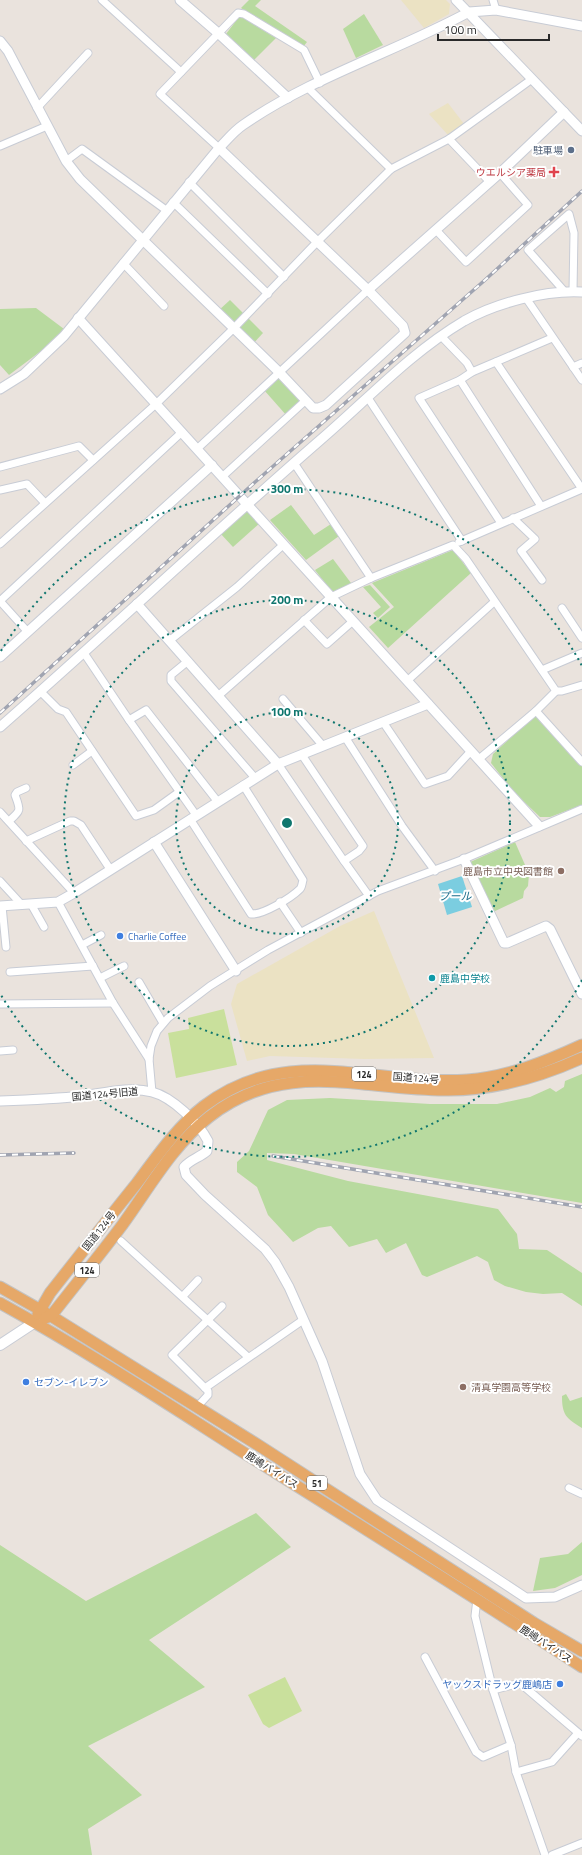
<svg xmlns="http://www.w3.org/2000/svg" width="582" height="1855" viewBox="0 0 582 1855" font-family="'Titillium Web','Noto Sans JP',sans-serif">
<rect width="100%" height="100%" fill="#eae3dd"/>
<g fill="#b8da9f">
<polygon points="249,0 261,0 255,6 307,42 303,47 241,8"/>
<polygon points="364,14 383,45 356,58 343,29"/>
<polygon points="239,17 242,17 276,38 254,60 226,34"/>
<polygon points="230,300 245,315 234,327 218,311"/>
<polygon points="36,308 64,329 41,351 9,375 0,365 0,309"/>
<polygon points="247,317 263,333 252,345 235,329"/>
<polygon points="280,374 304,401 287,416 264,390"/>
<polygon points="291,505 314,535 331,524 339,536 306,560 270,520"/>
<polygon points="245,510 249,510 260,523 233,547 220,533"/>
<polygon points="453,550 471,573 388,648 369,627 394,607 372,583"/>
<polygon points="333,559 351,583 333,593 315,570"/>
<polygon points="370,585 390,607 378,618 373,613 381,607 363,587"/>
<polygon points="535,715 582,765 582,805 550,817 540,817 513,791 491,763 493,754"/>
<polygon points="515,842 529,874 528,886 524,891 523,898 491,913 468,863"/>
<polygon points="582,1074 582,1203 294,1154 267,1153 267,1160 348,1181 498,1209 517,1234 519,1249 547,1250 582,1273 582,1306 562,1293 543,1294 526,1292 505,1286 494,1280 488,1262 477,1256 427,1277 422,1275 406,1243 386,1253 377,1239 349,1247 331,1226 318,1228 293,1242 268,1215 257,1187 237,1172 237,1162 249,1151 268,1110 287,1100 330,1098 430,1104 497,1104 530,1097 550,1088 556,1092 564,1087 565,1081"/>
<path d="M566 1394 570 1401 582 1397V1428C566 1418 562 1415 562 1396Z"/>
<polygon points="256,1513 291,1547 149,1640 205,1687 88,1746 142,1795 88,1829 92,1855 0,1855 0,1545 86,1601"/>
<polygon points="582,1542 582,1575 555,1588 533,1591 540,1558 568,1554"/>
</g>
<g fill="#ebe2c3">
<polygon points="401,0 446,0 450,4 449,14 424,28"/>
<polygon points="448,103 464,124 448,135 429,114"/>
<polygon points="374,911 434,1058 365,1059 270,1056 247,1061 231,1004 237,984 340,926"/>
</g>
<g fill="#c9e09c">
<polygon points="224,1009 237,1065 176,1078 168,1033 189,1029 188,1018"/>
<polygon points="285,1677 302,1711 269,1728 263,1724 248,1695"/>
</g>
<polygon fill="#7bcde0" points="462,876 472,907 447,915 438,884"/>
<g fill="none" stroke-linecap="round" stroke-linejoin="round">
<defs>
<g id="minor">
<polyline points="102,0 181,72"/>
<polyline points="493,0 496,10"/>
<polyline points="308,88 391,169"/>
<polyline points="37,108 88,53"/>
<polyline points="449,139 489,181"/>
<polyline points="0,146 47,126"/>
<polyline points="219,148 160,94 238,13 244,14 304,50 320,83"/>
<polyline points="66,161 82,149 166,210"/>
<polyline points="189,182 284,277"/>
<polyline points="173,202 268,294"/>
<polyline points="436,230 466,262 528,205 500,173"/>
<polyline points="123,263 164,306"/>
<polyline points="565,292 528,250 569,214 574,233 573,291"/>
<polyline points="526,298 582,380"/>
<polyline points="441,336 467,363 472,372 552,338"/>
<polyline points="496,362 582,489"/>
<polyline points="573,367 582,363"/>
<polyline points="472,372 460,380 419,398 501,523"/>
<polyline points="460,380 541,506"/>
<polyline points="368,398 462,541"/>
<polyline points="197,449 368,290"/>
<polyline points="294,463 371,578"/>
<polyline points="0,467 79,446 93,460"/>
<polyline points="222,477 305,401"/>
<polyline points="0,490 27,484 45,503"/>
<polyline points="513,518 535,539 521,551 542,580"/>
<polyline points="459,542 582,489"/>
<polyline points="0,544 156,404 233,329 317,242 391,169 449,139 532,79"/>
<polyline points="0,601 182,432"/>
<polyline points="0,601 27,631"/>
<polyline points="562,608 582,638"/>
<polyline points="304,620 327,644 353,621"/>
<polyline points="169,641 237,587 283,545"/>
<polyline points="84,653 129,720 146,710 218,802"/>
<polyline points="188,661 171,675 171,681 255,778"/>
<polyline points="542,670 582,653"/>
<polyline points="407,681 494,602"/>
<polyline points="40,691 58,709 66,712 136,816 154,810 179,792"/>
<polyline points="218,696 331,597 371,578 453,545 466,559 556,691 562,691 582,685"/>
<polyline points="283,699 323,746"/>
<polyline points="536,711 582,762"/>
<polyline points="129,720 196,815"/>
<polyline points="383,722 425,784 448,776 471,751"/>
<polyline points="345,737 402,826 435,871"/>
<polyline points="302,755 363,846 359,851 344,861 369,896"/>
<polyline points="479,759 536,711 556,691"/>
<polyline points="278,764 344,861"/>
<polyline points="73,765 92,751"/>
<polyline points="0,812 74,893"/>
<path d="M190 819 251 914C263 915 291 898 300 889 302 887 302 883 303 880L243 785"/>
<path d="M9 821C21 810 21 811 15 795L17 792 26 788"/>
<polyline points="26,841 70,821 74,821 81,825 110,869"/>
<polyline points="0,881 22,905"/>
<polyline points="58,902 113,1003 149,1059"/>
<polyline points="280,902 301,933"/>
<polyline points="31,904 44,927"/>
<polyline points="2,906 6,947"/>
<polyline points="82,945 101,935"/>
<polyline points="10,972 93,966"/>
<polyline points="100,978 124,966"/>
<polyline points="139,982 163,1023"/>
<polyline points="0,1004 113,1003"/>
<polyline points="0,1051 13,1050"/>
<polyline points="152,1092 149,1059 151,1046 157,1031 168,1018 210,986 268,950 378,891 464,859 582,809"/>
<polyline points="121,1241 247,1356"/>
<polyline points="183,1296 198,1280"/>
<polyline points="222,1306 172,1355 205,1388 303,1320"/>
<polyline points="197,1407 208,1395 208,1391 205,1388"/>
<polyline points="569,1488 582,1494"/>
<polyline points="477,1599 475,1616 493,1690 511,1745 516,1772 545,1855"/>
<polyline points="425,1657 476,1752 483,1757 511,1745"/>
<polyline points="493,1690 520,1683 582,1736"/>
<polyline points="516,1772 552,1762 578,1733"/>
<polyline points="552,1855 582,1843"/>
</g>
<g id="tertiary">
<polyline points="180,0 218,33 288,98"/>
<polyline points="456,0 582,131"/>
<polyline points="0,41 8,51 56,142 66,161 80,179 280,373 313,408 319,408 326,405 405,333 403,326 368,290 219,148"/>
<polyline points="368,290 500,173 564,112"/>
<polyline points="78,318 539,826"/>
<path d="M0 389 24 374 64 336 219 148C227 140 234 131 243 125 312 77 395 52 469 12L496 10 582 26"/>
<polyline points="137,604 278,764"/>
<polyline points="0,657 212,465"/>
<path d="M0 727C107 633 211 535 318 442 366 401 410 353 464 321 496 303 545 290 582 292"/>
<polyline points="154,842 236,971"/>
<polyline points="464,859 504,943 507,943 546,926 550,929 582,994"/>
<polyline points="0,906 58,902 74,893 278,764 428,704"/>
<path d="M0 1101C28 1100 55 1099 82 1096 104 1093 130 1086 152 1092 172 1097 199 1123 208 1141L207 1151C199 1158 191 1159 184 1167L186 1175 205 1195 265 1249 275 1262 289 1287 322 1361 360 1474 377 1500 526 1598 555 1597 582 1585"/>
</g>
<polyline id="secondary" points="0,1345 35,1322"/>
<g id="trunk">
<polyline points="0,1287 51,1316 258,1445 534,1623 582,1651"/>
<path d="M0 1303C82 1348 160 1399 238 1449 353 1521 468 1593 582 1667"/>
<path d="M38 1314 50 1293C79 1256 108 1219 137 1183 157 1156 177 1127 204 1106 288 1042 373 1086 467 1080 508 1077 545 1062 582 1045"/>
<path d="M45 1318 51 1316C75 1285 100 1255 123 1224 149 1188 173 1145 209 1117 285 1057 363 1091 448 1090 495 1090 540 1077 582 1058"/>
</g>
</defs>
<use href="#minor" stroke="#c8ccd5" stroke-width="9"/>
<use href="#tertiary" stroke="#c8ccd5" stroke-width="11"/>
<use href="#secondary" stroke="#c8ccd5" stroke-width="12"/>
<use href="#trunk" stroke="#c3c3c3" stroke-width="13"/>
<use href="#minor" stroke="#fff" stroke-width="7"/>
<use href="#tertiary" stroke="#fff" stroke-width="9"/>
<use href="#secondary" stroke="#fff" stroke-width="10"/>
<use href="#trunk" stroke="#e6a868" stroke-width="11"/>
<defs>
<g id="rail">
<polyline points="0,713 254,483 485,280 582,191"/>
<polyline points="0,1155 74,1153"/>
<polyline points="273,1156 582,1207"/>
</g>
</defs>
<use href="#rail" stroke="#a0a4b1" stroke-width="3.5"/>
<use href="#rail" stroke="#fff" stroke-width="2" stroke-dasharray="6" stroke-linecap="butt"/>
</g>
<g fill="none" stroke="#0f766e" stroke-width="2" stroke-dasharray="2 4">
<circle cx="287" cy="823" r="111"/>
<circle cx="287" cy="823" r="223"/>
<path d="M582 980A334 334 0 0 1 1 995M1 651A334 334 0 0 1 582 666"/>
</g>
<circle fill="#5c6f8a" stroke="#fff" stroke-width="1.5" cx="571" cy="150" r="4"/>
<path fill="#e0444e" stroke="#fff" stroke-width="1.5" d="M552 166h4v4h4v4h-4v4h-4v-4h-4v-4h4z"/>
<g fill="#8d6e63" stroke="#fff" stroke-width="1.5">
<circle cx="561" cy="871" r="4"/>
<circle cx="463" cy="1387" r="4"/>
</g>
<g fill="#3f7fe0" stroke="#fff" stroke-width="1.5">
<circle cx="120" cy="936" r="4"/>
<circle cx="26" cy="1382" r="4"/>
<circle cx="560" cy="1684" r="4"/>
</g>
<circle fill="#0f9aa8" stroke="#fff" stroke-width="1.5" cx="432" cy="978" r="4"/>
<g text-anchor="middle" dominant-baseline="central" stroke-width="4" stroke-linejoin="round" paint-order="stroke">
<g fill="#fff" stroke="#696969" stroke-width="1">
<rect x="352" y="1067" width="24" height="14" rx="3"/>
<rect x="75" y="1263" width="24" height="14" rx="3"/>
<rect x="307" y="1476" width="20" height="14" rx="3"/>
</g>
<g font-size="9" font-weight="bold" fill="#292929">
<text x="364" y="1074">124</text>
<text x="87" y="1270">124</text>
<text x="317" y="1483">51</text>
</g>
<g font-size="10" fill="#4e5e75" stroke="#fff" text-anchor="end">
<text x="563" y="150">駐車場</text>
</g>
<g font-size="10" fill="#be3a42" stroke="#fff" text-anchor="end">
<text x="546" y="172">ウエルシア薬局</text>
</g>
<g font-size="10" fill="#785e54" stroke="#fff" text-anchor="end">
<text x="553" y="871">鹿島市立中央図書館</text>
<text x="471" y="1387" text-anchor="start">清真学園高等学校</text>
</g>
<g font-size="10" fill="#366cbe" stroke="#fff" text-anchor="start">
<text x="128" y="936">Charlie Coffee</text>
<text x="34" y="1382">セブン-イレブン</text>
<text x="552" y="1684" text-anchor="end">ヤックスドラッグ鹿嶋店</text>
</g>
<g font-size="10" fill="#0d838f" stroke="#fff" text-anchor="start">
<text x="440" y="978">鹿島中学校</text>
</g>
<g font-size="10" fill="#292929" stroke="#fff">
<text transform="translate(416 1078) rotate(4)">国道124号</text>
<text transform="translate(105 1094) rotate(-5)">国道124号旧道</text>
<text transform="translate(99 1231) rotate(-52)">国道124号</text>
<text transform="translate(272 1470) rotate(32)">鹿嶋バイパス</text>
<text transform="translate(546 1644) rotate(33)">鹿嶋バイパス</text>
</g>
<g font-size="11" font-style="italic" fill="#1c6d8a" stroke="#fff">
<text x="455" y="896">プール</text>
</g>
</g>
<circle cx="287" cy="823" r="6" fill="#0f766e" stroke="#fff" stroke-width="2"/>
<g font-size="12" text-anchor="middle" font-weight="bold" fill="#0f766e" stroke="#fff" stroke-width="4" stroke-linejoin="round" paint-order="stroke">
<text x="287" y="493">300 m</text>
<text x="287" y="604">200 m</text>
<text x="287" y="716">100 m</text>
</g>
<path d="M438 34v6h111v-6" fill="none" stroke="#292929" stroke-width="2"/>
<text x="444" y="34" font-size="12" fill="#292929" stroke="#ffffff" stroke-width="3" paint-order="stroke">100 m</text>
</svg>
